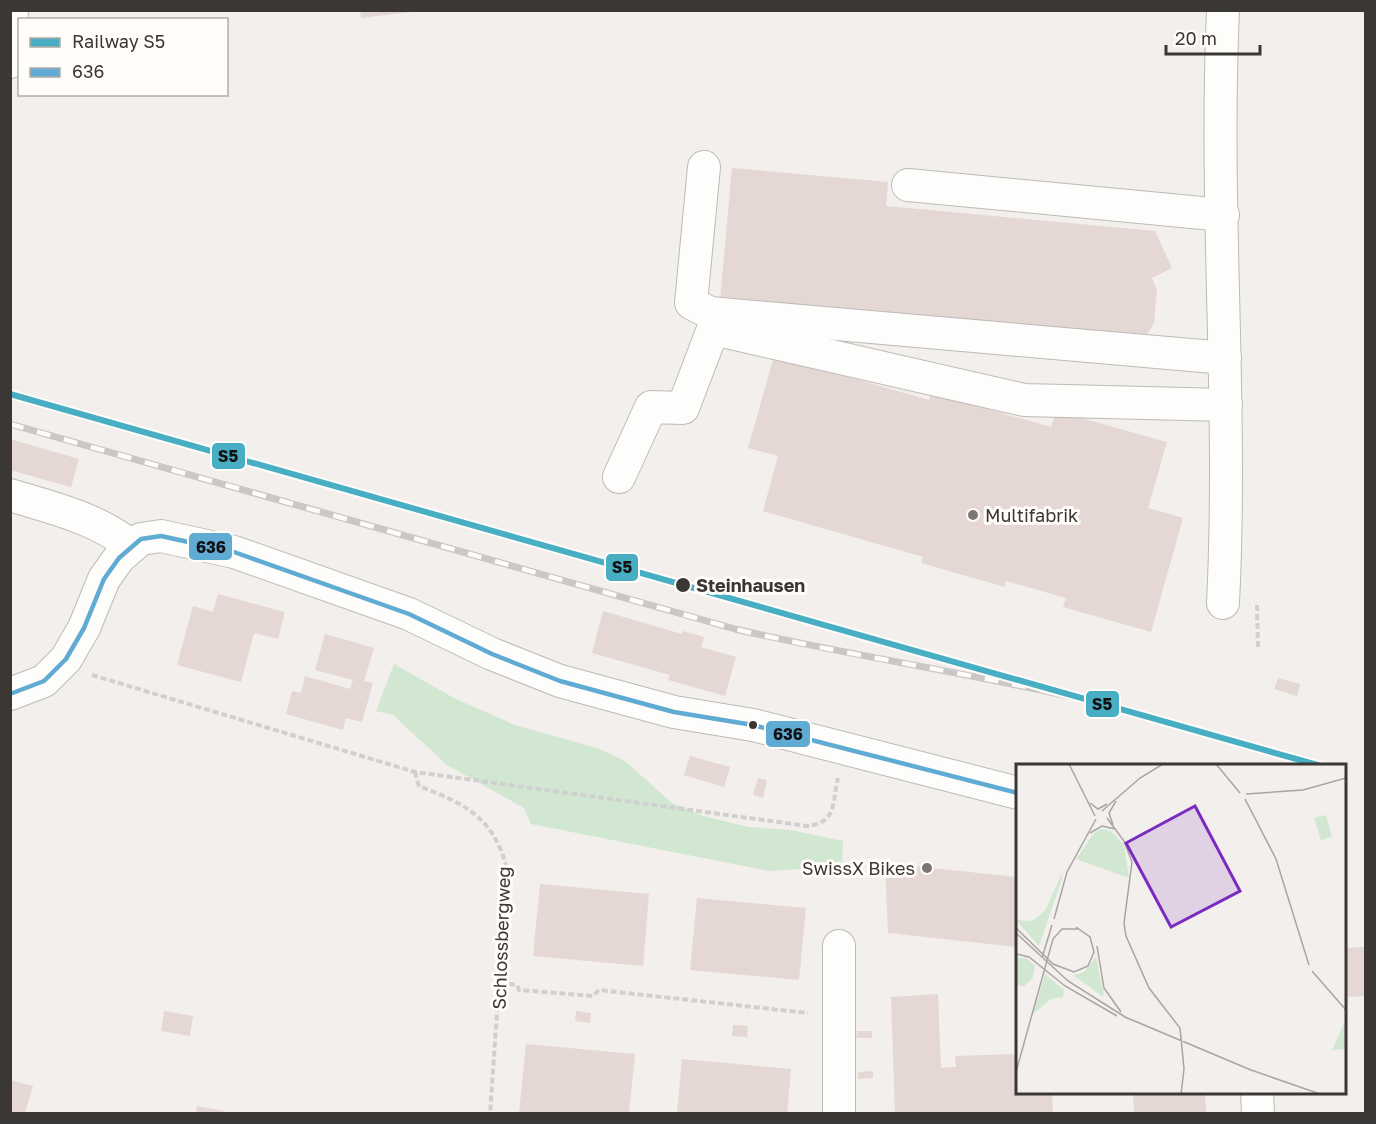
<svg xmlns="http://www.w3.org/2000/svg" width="1376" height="1124" viewBox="0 0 1376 1124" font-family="'Golos Text',sans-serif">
<rect width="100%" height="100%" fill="#f2efec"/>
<polygon fill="#d2e7d2" points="394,664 454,698 515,725 597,748 625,761 672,803 703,816 749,827 791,830 843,841 842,866 769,871 531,824 524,808 447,765 393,715 376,711"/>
<g fill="#e5d7d4">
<polygon points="360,10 411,10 411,12 361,18"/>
<polygon points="732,168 888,182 886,206 1155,231 1172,268 1152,278 1157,290 1154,323 1146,336 967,319 967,322 719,312"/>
<polygon points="774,356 929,400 931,393 1051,427 1056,411 1167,442 1148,508 1183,518 1151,632 1063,607 1066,598 1006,581 1005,587 921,563 923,557 763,511 778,456 748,448"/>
<polygon points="10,439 79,459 71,487 10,470"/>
<polygon points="218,594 285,612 278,639 254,633 241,682 177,665 193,606 213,612"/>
<polygon points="603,611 682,634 683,631 704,637 701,647 736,657 725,696 668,680 670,675 592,653"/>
<polygon points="325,634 374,648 364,681 373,683 362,722 346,718 343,730 286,714 292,691 301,693 305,676 350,689 353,680 315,670"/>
<polygon points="1278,678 1300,684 1297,696 1274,689"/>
<polygon points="690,756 730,767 724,787 684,775"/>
<polygon points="758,778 767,780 763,798 753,795"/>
<polygon points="885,863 1017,877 1017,947 888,933"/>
<polygon points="540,884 649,894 643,966 533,956"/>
<polygon points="697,898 806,908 799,980 690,970"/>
<polygon points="1365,947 1365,996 1344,997 1344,948"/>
<polygon points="938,994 941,1068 956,1067 955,1056 1017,1054 1017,1092 1052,1092 1053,1113 895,1113 891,997"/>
<polygon points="164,1011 193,1016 190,1036 161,1031"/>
<polygon points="576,1011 591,1013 590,1023 575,1021"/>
<polygon points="733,1025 748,1026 747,1037 732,1036"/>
<polygon points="857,1031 872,1031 872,1038 856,1038"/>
<polygon points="526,1044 635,1054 629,1113 519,1113"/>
<polygon points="682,1059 791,1069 787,1113 677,1113"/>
<polygon points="873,1071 873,1078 858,1079 858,1072"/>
<polygon points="10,1080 33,1086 25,1113 10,1113"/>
<polygon points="1133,1092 1205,1092 1206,1113 1134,1113"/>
<polygon points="197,1106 224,1111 223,1113 196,1113"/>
</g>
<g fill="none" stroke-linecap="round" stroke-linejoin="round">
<defs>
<g id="minor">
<polyline points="10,62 12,10"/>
<polyline points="704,167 691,303 710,313 1225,358"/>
<polyline points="908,185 1223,215"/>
<polyline points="619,477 651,407 683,408 713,329 1024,400 1226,405"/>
<path d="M10 495C52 508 97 518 131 546"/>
<path d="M1223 603C1233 406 1214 208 1223 10"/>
<polyline points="10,694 44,681 66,659 84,628 104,579 119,558 141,539 161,536 234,552 409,614 492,654 560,681 674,712 753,725 1018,793"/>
<polyline points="839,946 839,1114"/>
<polyline points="1257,1092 1258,1114"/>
</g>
</defs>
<use href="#minor" stroke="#bdbab8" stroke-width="34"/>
<g stroke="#d2d0cf" stroke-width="4" stroke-dasharray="6 3" stroke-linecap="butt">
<polyline points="1257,605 1258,650"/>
<path d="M92 675 415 772 807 826C837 823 832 803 838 778"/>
<path d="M415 772 419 786C466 804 494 818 507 869L490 1114"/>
<polyline points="500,983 517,985 519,990 593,996 599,990 808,1013"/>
</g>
<use href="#minor" stroke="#fdfdfc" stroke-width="32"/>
<defs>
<path id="rail" d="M10 424 735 629C860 658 986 675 1110 706"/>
</defs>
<use href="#rail" stroke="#c9c8c7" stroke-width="7"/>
<use href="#rail" stroke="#fffcfa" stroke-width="4.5" stroke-dasharray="14" stroke-linecap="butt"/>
<defs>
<polyline id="bus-1" points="10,694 44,681 66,659 84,628 104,579 119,558 141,539 161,536 234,552 409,614 492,654 560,681 674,712 753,725 1018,793"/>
</defs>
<use href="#bus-1" stroke="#fffcfa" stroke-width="9"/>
<use href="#bus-1" stroke="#5fabd4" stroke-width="4.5"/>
<defs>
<polyline id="rail-1" points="10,394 1321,766"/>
</defs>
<use href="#rail-1" stroke="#fffcfa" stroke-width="10"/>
<use href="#rail-1" stroke="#47aec3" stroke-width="6"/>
</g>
<g fill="#7a7775" stroke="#fffcfa" stroke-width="2">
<circle cx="973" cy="515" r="6"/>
<circle cx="927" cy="868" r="6"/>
</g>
<g fill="#3a3735" stroke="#fffcfa" stroke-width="2">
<circle cx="683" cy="585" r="8"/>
<circle cx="753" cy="725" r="5"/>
</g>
<g text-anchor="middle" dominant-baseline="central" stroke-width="6" stroke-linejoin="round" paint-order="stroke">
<g font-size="18" fill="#3a3735" stroke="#fffcfa" text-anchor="start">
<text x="985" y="515">Multifabrik</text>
<text x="915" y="868" text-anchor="end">SwissX Bikes</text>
</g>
<g font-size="18" font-weight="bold" fill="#3a3735" stroke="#fffcfa" text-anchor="start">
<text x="696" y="585">Steinhausen</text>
</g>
<g font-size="18" fill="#3a3735" stroke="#fffcfa">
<text transform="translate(501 938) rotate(-88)">Schlossbergweg</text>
</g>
</g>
<g transform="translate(1016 764)">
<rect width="330" height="330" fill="#f2efec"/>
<path d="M310 51 316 73 305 76 298 54ZM85 65 95 67 108 81 113 114 60 95 78 69ZM46 109V115L23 182 0 156 16 157 29 147ZM80 193 88 231 86 232 57 211 68 208ZM0 194H10L19 202 17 214 8 222 0 221ZM29 210 48 226 47 233 35 235 17 250ZM330 255V285L316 286Z" fill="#d2e7d2"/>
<path fill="none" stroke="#a8a5a3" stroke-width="1.5" d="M53 0 79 52M200 0 224 29M230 30 287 26 330 14M229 35 260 95 293 201M74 39 82 45 91 40M86 47 124 14 147 0M91 54 108 77 116 98 108 159 110 172 133 224 164 264 168 305 165 330M97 61 93 49 100 37M74 69 86 62 99 65M38 155 51 108 80 55M0 164 37 200 58 208 72 202 78 188 74 173 60 163M0 169 52 217 109 253 235 306 304 330M81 182 88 224 105 248M0 190 13 193 49 222 101 252M26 194 36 161M296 207 330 246M0 308 37 175 46 165H63"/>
<path fill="#7b2cbf" fill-opacity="0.15" stroke="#7b2cbf" stroke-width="3" d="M179 42 224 127 155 163 110 79Z"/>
<rect width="330" height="330" fill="none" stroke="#3a3735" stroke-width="3"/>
</g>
<g stroke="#fffcfa" stroke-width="2">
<rect x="211" y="442" width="35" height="28" rx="6" fill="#47aec3"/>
<rect x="188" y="532" width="45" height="29" rx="6" fill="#5fabd4"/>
<rect x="605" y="553" width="34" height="29" rx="6" fill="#47aec3"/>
<rect x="1085" y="690" width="35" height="28" rx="6" fill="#47aec3"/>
<rect x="765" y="720" width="46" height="28" rx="6" fill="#5fabd4"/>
</g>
<g font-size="16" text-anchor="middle" font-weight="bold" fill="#111">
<text x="228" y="462">S5</text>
<text x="211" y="553">636</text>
<text x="622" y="573">S5</text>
<text x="1102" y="710">S5</text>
<text x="788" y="740">636</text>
</g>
<rect width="1376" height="1124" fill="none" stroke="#3a3735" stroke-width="24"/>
<rect x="18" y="18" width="210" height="78" fill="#fffcfa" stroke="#b0adab" stroke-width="1.5"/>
<rect x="30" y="38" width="30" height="9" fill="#47aec3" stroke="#b0adab" stroke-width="1.5"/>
<text x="72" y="48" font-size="18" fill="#3a3735">Railway S5</text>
<rect x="30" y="68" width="30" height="9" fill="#5fabd4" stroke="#b0adab" stroke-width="1.5"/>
<text x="72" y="78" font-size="18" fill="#3a3735">636</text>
<path d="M1166 45v9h94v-9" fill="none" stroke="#3a3735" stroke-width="3"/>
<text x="1175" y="45" font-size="18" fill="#3a3735" stroke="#fffcfa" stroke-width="4.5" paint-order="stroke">20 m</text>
</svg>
